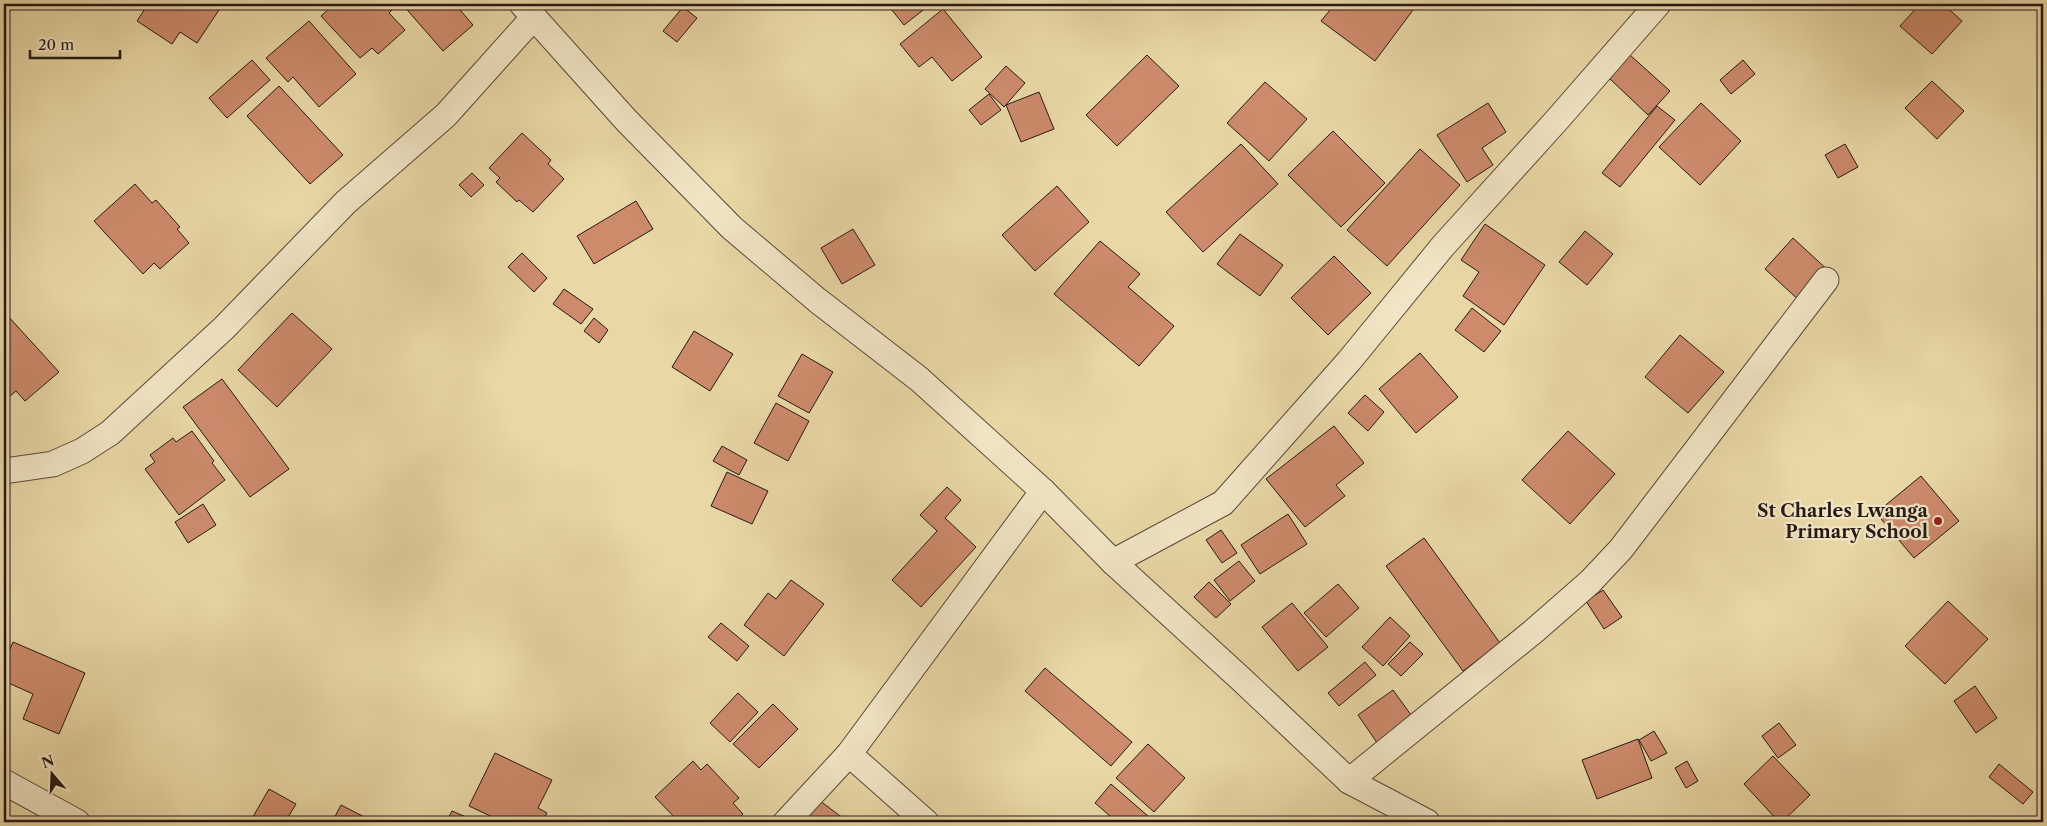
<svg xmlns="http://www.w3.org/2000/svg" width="2047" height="826" viewBox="0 0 2047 826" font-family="'Libre Caslon Text',serif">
<rect width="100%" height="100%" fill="#e9d7a6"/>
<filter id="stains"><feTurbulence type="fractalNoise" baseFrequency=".004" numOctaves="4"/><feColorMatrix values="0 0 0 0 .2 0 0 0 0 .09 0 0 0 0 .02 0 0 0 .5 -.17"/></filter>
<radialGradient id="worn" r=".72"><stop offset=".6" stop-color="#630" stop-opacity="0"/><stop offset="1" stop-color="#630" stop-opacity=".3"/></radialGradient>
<g fill="#cd8b6c" stroke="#261914">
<polygon points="148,4 223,4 197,43 180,32 172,44 137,21"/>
<polygon points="334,4 390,4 394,8 389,13 405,30 378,54 372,48 360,58 321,16"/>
<polygon points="402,4 455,4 473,25 443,51"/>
<polygon points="887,4 931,4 904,25"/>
<polygon points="1335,4 1405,4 1413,10 1375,61 1321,21"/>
<polygon points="1920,4 1943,4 1962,21 1932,54 1900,26"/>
<polygon points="683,7 697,18 677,42 663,31"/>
<polygon points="943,9 982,57 952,81 932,57 919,67 900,44"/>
<polygon points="309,21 356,74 319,107 293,77 288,82 266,58"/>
<polygon points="1147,55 1179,86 1117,146 1086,115"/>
<polygon points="1630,55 1670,91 1648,115 1609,78"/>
<polygon points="252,60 270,80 227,118 209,98"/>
<polygon points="1743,60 1755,74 1731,94 1720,80"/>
<polygon points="1006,66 1025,83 1004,107 985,89"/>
<polygon points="1932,81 1964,111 1937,139 1905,108"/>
<polygon points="1265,82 1307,119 1269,161 1227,123"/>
<polygon points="279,86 343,155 310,184 247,116"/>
<polygon points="1039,92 1054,129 1021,142 1006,105"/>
<polygon points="989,94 1001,110 981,125 969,110"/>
<polygon points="1488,103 1506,132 1482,148 1493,165 1467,182 1437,135"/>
<polygon points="1701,103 1741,141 1700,185 1659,147"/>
<polygon points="1657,106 1675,120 1620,187 1602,173"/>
<polygon points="1333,131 1385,183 1341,227 1288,175"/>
<polygon points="522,133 551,160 548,164 564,179 533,212 519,200 517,202 496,182 500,178 489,168"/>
<polygon points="1241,144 1278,184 1203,252 1166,212"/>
<polygon points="1845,144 1858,167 1838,178 1825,155"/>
<polygon points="1420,149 1460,185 1387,266 1347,230"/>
<polygon points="472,173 484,185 471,197 459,185"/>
<polygon points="135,184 152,203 156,200 180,227 177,229 189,243 160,269 154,263 143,274 94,221"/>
<polygon points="1057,186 1089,222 1035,271 1002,235"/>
<polygon points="636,201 653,229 594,264 577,236"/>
<polygon points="1485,224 1545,265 1504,325 1463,296 1479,272 1461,260"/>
<polygon points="853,229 875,265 842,284 821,248"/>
<polygon points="1585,231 1613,254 1587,285 1559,262"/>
<polygon points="1240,234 1283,265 1260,296 1217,264"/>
<polygon points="1793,238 1831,273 1802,303 1765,269"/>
<polygon points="1100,241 1140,274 1128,287 1174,326 1139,366 1054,294"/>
<polygon points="522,253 547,278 534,292 508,267"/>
<polygon points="1334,256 1371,293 1328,335 1291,298"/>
<polygon points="564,289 593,309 581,324 553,304"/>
<polygon points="1472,308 1501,331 1484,352 1455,330"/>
<polygon points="292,313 332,349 277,407 238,370"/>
<polygon points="7,315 59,372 25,401 16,391 4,401 4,318"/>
<polygon points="594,318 608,330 599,343 584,331"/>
<polygon points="694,331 733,354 710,391 672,367"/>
<polygon points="1680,335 1724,372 1688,413 1645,377"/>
<polygon points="1420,353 1458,397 1416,433 1379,389"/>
<polygon points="802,354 833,372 809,413 778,396"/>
<polygon points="222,379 289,469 250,497 183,407"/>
<polygon points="1365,395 1384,412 1368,431 1348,413"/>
<polygon points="776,403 809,421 788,461 754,443"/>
<polygon points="1334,426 1364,463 1336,485 1345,496 1305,527 1266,479"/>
<polygon points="192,431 214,461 212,463 225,480 179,515 145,469 155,462 150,455 173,438 176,442"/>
<polygon points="1568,431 1615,474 1570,524 1522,480"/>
<polygon points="722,446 747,460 739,475 713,461"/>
<polygon points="727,472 768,491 752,524 711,506"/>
<polygon points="1921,476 1959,521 1914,558 1876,513"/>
<polygon points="947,487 961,500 945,518 976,547 921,607 892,580 937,531 920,515"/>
<polygon points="203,504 216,525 188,543 175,522"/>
<polygon points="1288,514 1307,544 1260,574 1241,545"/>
<polygon points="1221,530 1237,553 1222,563 1206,540"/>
<polygon points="1424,538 1500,643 1463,671 1386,566"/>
<polygon points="1239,561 1255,581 1230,601 1214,580"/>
<polygon points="791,580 824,604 784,656 744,625 768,593 776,599"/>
<polygon points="1209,582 1231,604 1216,618 1194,597"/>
<polygon points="1338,584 1359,608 1326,637 1304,613"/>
<polygon points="1603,590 1622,617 1604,629 1586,601"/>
<polygon points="1948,601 1988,639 1945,684 1905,646"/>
<polygon points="1292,603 1328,647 1298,671 1262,627"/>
<polygon points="1390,617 1410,636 1383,666 1362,647"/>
<polygon points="721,623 749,646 737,661 708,637"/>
<polygon points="13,642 85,673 59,734 23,719 33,694 4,681 4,663"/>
<polygon points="1410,642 1423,654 1401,676 1388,664"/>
<polygon points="1365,662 1376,675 1339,706 1328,693"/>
<polygon points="1045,668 1132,742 1111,766 1025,691"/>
<polygon points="1975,686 1997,718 1976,733 1954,701"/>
<polygon points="1393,690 1419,726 1382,750 1358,715"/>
<polygon points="738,693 758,712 730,742 710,723"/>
<polygon points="773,704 798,729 759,768 733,744"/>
<polygon points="1779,723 1796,745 1778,758 1762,736"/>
<polygon points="1654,731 1667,753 1651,761 1639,740"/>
<polygon points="1638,739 1652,778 1597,799 1582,760"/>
<polygon points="1148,744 1185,778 1154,812 1116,778"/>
<polygon points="495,753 552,780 538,808 547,813 542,822 503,822 469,806"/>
<polygon points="1773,756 1810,795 1782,822 1779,822 1744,784"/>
<polygon points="693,761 701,770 707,764 739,798 733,803 743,814 735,822 679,822 655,797"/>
<polygon points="1687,761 1698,781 1686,788 1675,768"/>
<polygon points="1999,764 2033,792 2023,804 1989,777"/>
<polygon points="1111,784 1149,817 1144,822 1117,822 1095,803"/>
<polygon points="269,789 296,804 287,819 293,822 250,822"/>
<polygon points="815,797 848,822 795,822"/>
<polygon points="341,805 374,822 332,822"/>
<polygon points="452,811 478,822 446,822"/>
</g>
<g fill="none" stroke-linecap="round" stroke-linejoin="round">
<defs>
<g id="minor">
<polyline points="522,4 626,120 732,228 817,300 919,379 1043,491 1113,562 1241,679 1349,781 1427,822"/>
<polyline points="4,471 53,464 82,451 110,433 224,328 346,202 446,115 533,18"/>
<polyline points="1113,562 1223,503 1349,361 1443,246 1556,121 1658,4"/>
<polyline points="849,754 926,822"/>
<polyline points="1349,781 1534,631 1590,582 1621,549 1826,280"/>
<polyline points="4,782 77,822"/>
<polyline points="786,822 849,754 1043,491"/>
</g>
</defs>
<use href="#minor" stroke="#574838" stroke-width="27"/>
<use href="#minor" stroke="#f1e5c5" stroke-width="25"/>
</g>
<circle fill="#8f2418" stroke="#f1e5c5" stroke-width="2" cx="1938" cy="521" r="5"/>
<g text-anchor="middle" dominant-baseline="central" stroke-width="4.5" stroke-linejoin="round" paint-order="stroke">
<g font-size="18" font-weight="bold" fill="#261914" stroke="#f1e5c5" text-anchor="end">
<text x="1928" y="511">St Charles Lwanga<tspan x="1928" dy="21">Primary School</tspan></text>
</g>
</g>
<rect width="2047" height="826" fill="none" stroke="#e9d7a6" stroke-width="20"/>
<rect x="5" y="5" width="2037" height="816" fill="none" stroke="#261914" stroke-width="2.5"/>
<rect x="10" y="10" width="2027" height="806" fill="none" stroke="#261914"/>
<g transform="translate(52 774) rotate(341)" stroke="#f1e5c5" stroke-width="4" paint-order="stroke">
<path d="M0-4L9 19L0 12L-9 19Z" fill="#261914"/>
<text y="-8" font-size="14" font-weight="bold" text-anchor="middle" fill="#261914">N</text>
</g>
<path d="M30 50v8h90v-8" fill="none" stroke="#261914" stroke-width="2.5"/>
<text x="38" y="50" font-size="15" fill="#261914" stroke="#f1e5c5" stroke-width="4" paint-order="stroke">20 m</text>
<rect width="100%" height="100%" filter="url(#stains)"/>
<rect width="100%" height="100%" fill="url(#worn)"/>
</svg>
